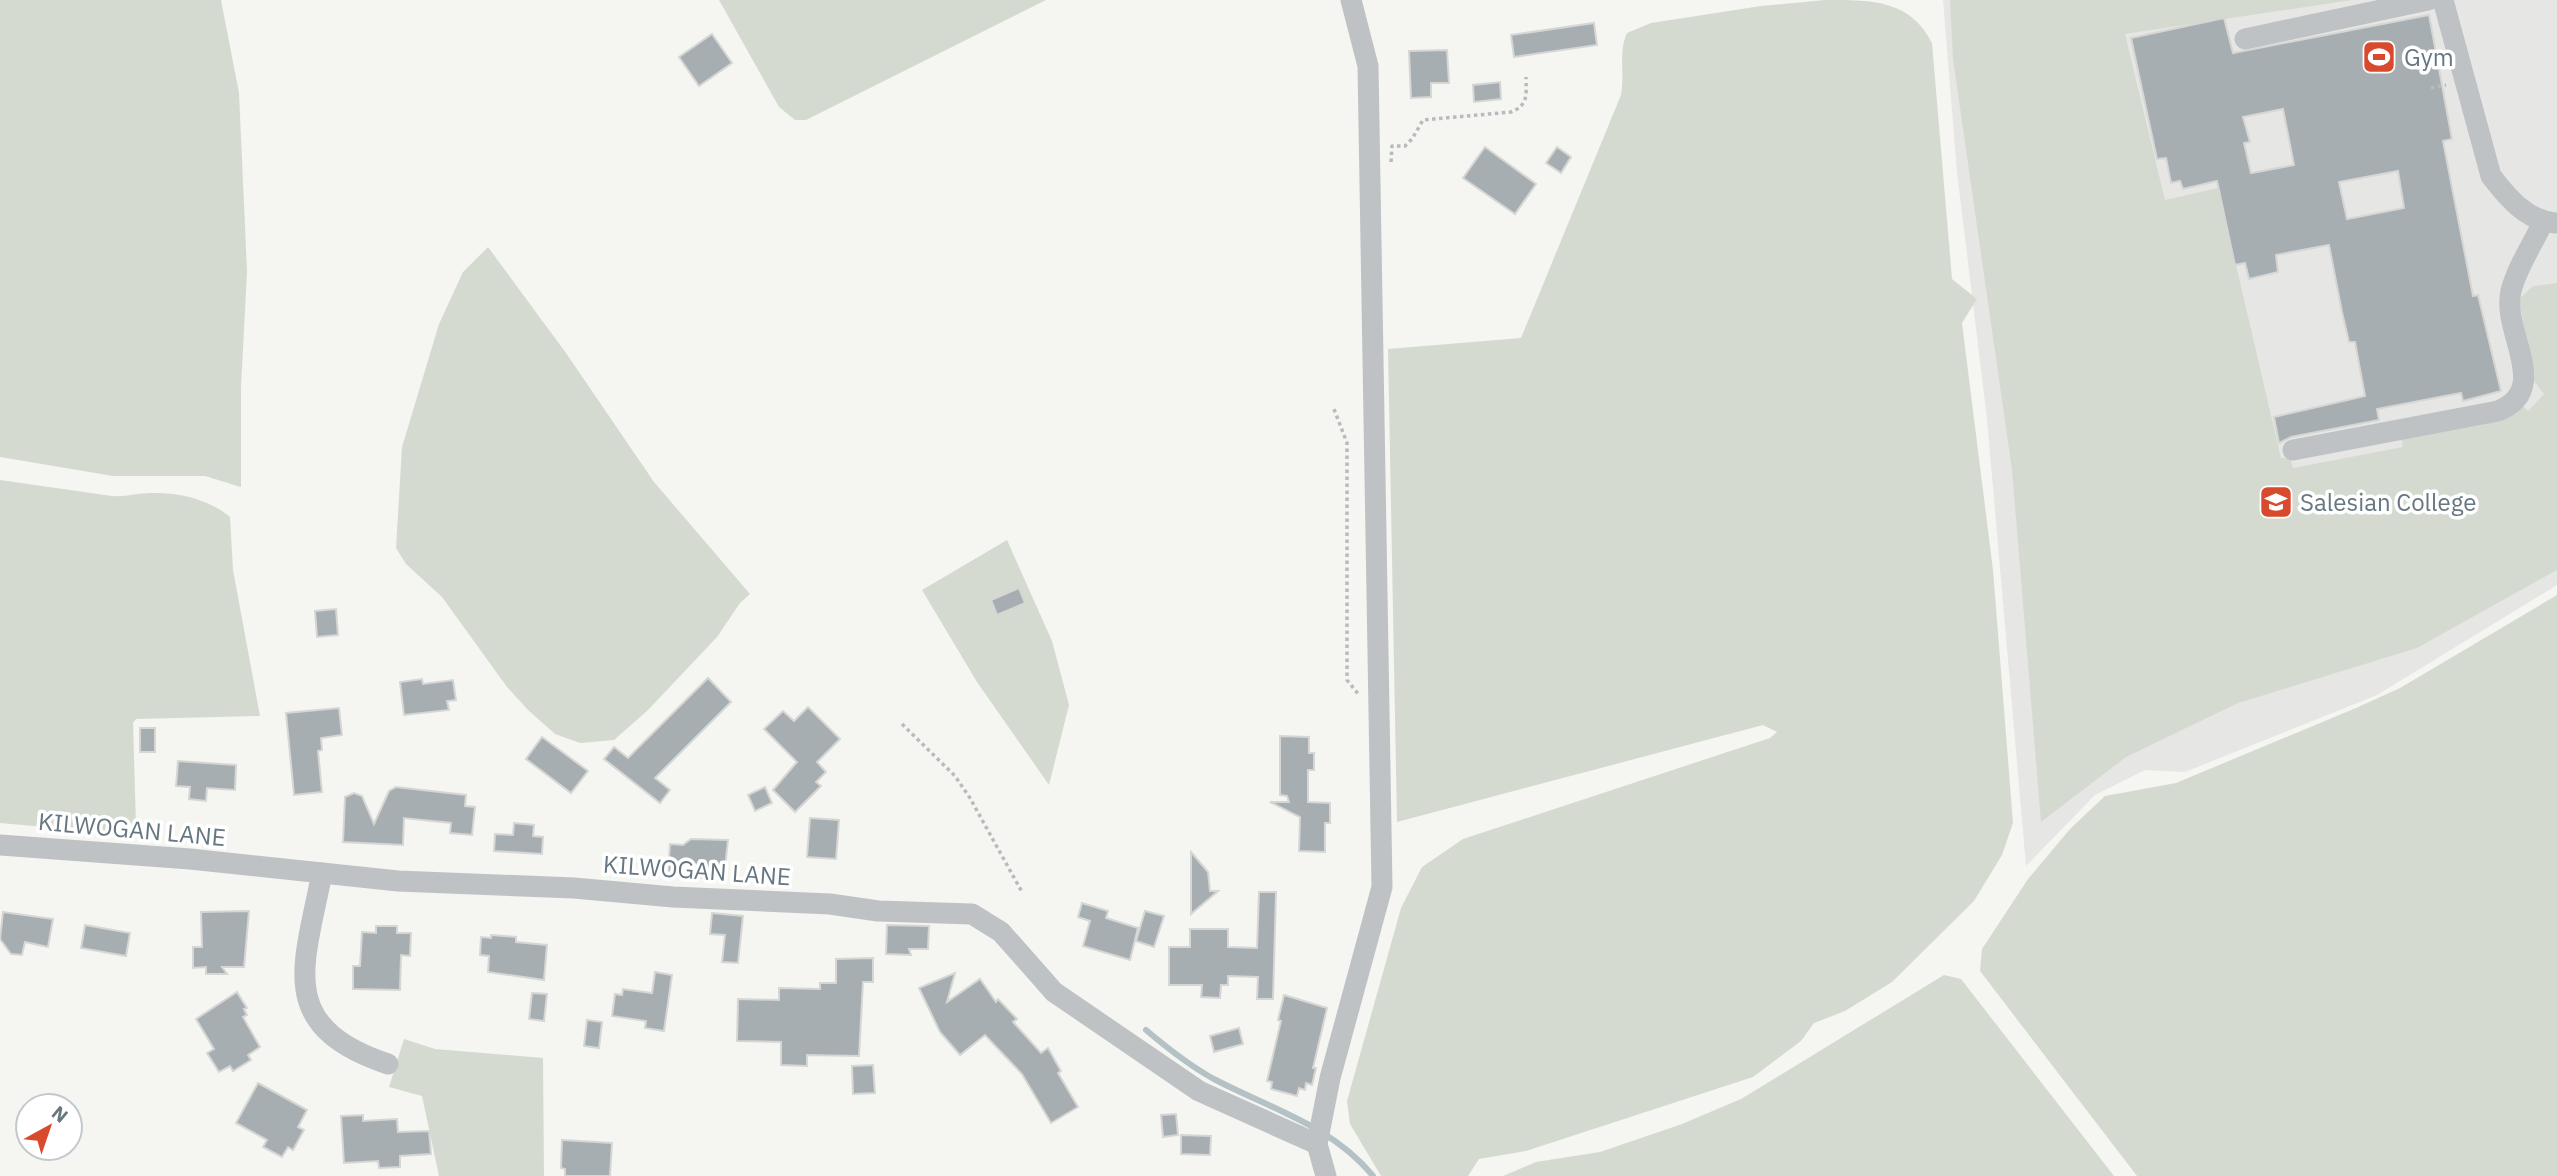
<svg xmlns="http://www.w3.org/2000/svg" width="2557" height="1176" viewBox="0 0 2557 1176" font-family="'IBM Plex Sans',sans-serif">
<rect width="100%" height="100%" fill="#f5f5f2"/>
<polygon fill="#e6e6e5" points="1943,0 2557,0 2557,585 2377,695 2185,772 2145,770 2095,795 2026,866 1987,419 1957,172"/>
<g fill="#d5dad1">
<polygon points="0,0 221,0 239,93 247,271 241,387 241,487 205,476 113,476 0,457"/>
<polygon points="719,0 1046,0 806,120 795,120 779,107"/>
<path d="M1825 0C1874 0 1910 0 1932 43L1952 279 1977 299 1962 323 1993 570 2013 823 2002 855 1974 901 1892 982 1845 1011 1814 1023 1801 1041 1753 1077 1526 1151 1479 1159 1468 1176H1381L1350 1124 1347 1101 1401 908 1422 867 1463 839 1770 738 1777 732 1763 725 1397 822 1388 349 1521 338 1621 95C1625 73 1618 53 1627 33L1651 23 1761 6Z"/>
<polygon points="1950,0 2352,0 2125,34 2165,200 2218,188 2281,458 2290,458 2293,468 2403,447 2401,436 2521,404 2528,411 2544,394 2534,381 2519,299 2533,286 2557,283 2557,570 2417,648 2238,703 2126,757 2041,822 2012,470 1953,59"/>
<polygon points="488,247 566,353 654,482 750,594 740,603 717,637 647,711 614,740 580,743 555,734 528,710 507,687 442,597 406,564 396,548 402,447 439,324 463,272"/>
<path d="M0 480 112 496C126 497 137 493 151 493 178 492 209 499 230 517L233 570 260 716 136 719 133 723 136 825 125 834 0 823Z"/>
<polygon points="1007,540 1052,641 1069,705 1049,785 977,682 922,590"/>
<polygon points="2557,595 2557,1176 2137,1176 1980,971 1982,949 2028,879 2070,829 2105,796 2176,783 2356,708 2400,688"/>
<polygon points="1944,975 1961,979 2114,1176 1503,1176 1536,1162 1600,1152 1682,1124 1741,1099"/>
<polygon points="404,1039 435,1049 543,1058 544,1176 439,1176 422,1096 389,1087"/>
</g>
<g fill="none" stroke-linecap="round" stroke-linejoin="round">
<path stroke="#b5c2c5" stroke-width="6" d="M1146 1030C1166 1047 1189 1065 1212 1078 1268 1108 1332 1125 1373 1176"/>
</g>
<g fill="#a6aeb2" stroke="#d6d6d4" stroke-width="2" fill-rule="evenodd">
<path d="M2429 15 2452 139 2443 141 2473 296 2478 295 2501 391 2463 401 2461 393 2377 409 2379 420 2291 437 2279 443 2274 417 2365 396 2355 342H2349L2342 312 2329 245 2276 255 2278 272 2249 279 2245 263 2235 265 2217 181 2183 189 2180 181 2171 183 2166 158 2157 159 2131 38 2224 18 2233 53ZM2283 109 2294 165 2251 173 2244 143 2250 142 2243 117ZM2398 171 2404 208 2347 219 2339 182Z"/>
<polygon points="1594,23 1597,45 1514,57 1511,35"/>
<polygon points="712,34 732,63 699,86 679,57"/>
<polygon points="1447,50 1449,83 1431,83 1431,97 1411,98 1409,51"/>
<polygon points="1500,82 1501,99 1474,102 1473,85"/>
<polygon points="1485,147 1536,184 1515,214 1463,178"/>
<polygon points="1557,147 1571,157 1561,173 1546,163"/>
<polygon points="1019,588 1025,603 997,615 991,600"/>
<polygon points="336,609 338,635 317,637 315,611"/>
<polygon points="708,678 731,702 655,778 670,790 660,803 604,759 614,747 628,758"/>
<polygon points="422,679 423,684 453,680 456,700 447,701 449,710 404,715 400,682"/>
<polygon points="808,707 840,739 817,762 826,772 816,782 821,786 795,812 773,790 797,762 764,729 783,711 794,721"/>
<polygon points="339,708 342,735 321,738 322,750 318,751 322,792 294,795 286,713"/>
<rect x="140" y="728" width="15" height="24"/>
<polygon points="1280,736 1309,737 1309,753 1314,753 1314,770 1308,770 1308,802 1330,803 1330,823 1325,823 1325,852 1299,851 1300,817 1270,802 1289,802 1287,796 1280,795"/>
<polygon points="542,737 588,771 571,793 526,759"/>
<polygon points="178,761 236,765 235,790 207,788 206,801 189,799 190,787 176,786"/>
<polygon points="396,787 466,795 465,806 475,807 472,835 450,833 451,823 404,818 403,845 343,842 345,797 354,793 362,796 374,824 389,791"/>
<polygon points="765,787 772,803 755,811 748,795"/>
<polygon points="810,818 839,820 836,859 807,857"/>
<polygon points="514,823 534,825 533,836 543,837 542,854 494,851 495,834 513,835"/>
<polygon points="691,839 728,840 725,868 716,867 715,879 680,876 680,872 668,871 670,844 683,845"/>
<polygon points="1191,852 1208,872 1210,891 1218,891 1191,914"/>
<polygon points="1259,892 1276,892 1273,999 1257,999 1258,977 1228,976 1228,985 1221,985 1220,998 1201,997 1202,985 1169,985 1169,947 1190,947 1190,929 1228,929 1228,947 1257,948"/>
<polygon points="1082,903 1108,911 1106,918 1138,928 1130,960 1083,946 1090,921 1078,917"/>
<polygon points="249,911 244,967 222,967 227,974 206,974 206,967 193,968 193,947 202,947 201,912"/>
<polygon points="1145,911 1164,916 1154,947 1136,941"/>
<polygon points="3,912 53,919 48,947 25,942 22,955 11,954 0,939"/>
<polygon points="712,913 743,916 738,963 722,962 725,935 710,934"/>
<polygon points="85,925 130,933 126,956 81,948"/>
<polygon points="887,925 929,926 928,949 909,949 911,955 886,954"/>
<polygon points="376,926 397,926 397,933 411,933 410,956 401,955 400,990 353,989 353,966 360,966 362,932 376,933"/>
<polygon points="491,935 516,937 516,942 547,945 544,980 488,972 489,956 480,955 481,937 491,938"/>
<polygon points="873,958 873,982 863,982 859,1056 807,1055 807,1066 781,1065 781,1042 737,1041 738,999 779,1000 779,988 820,989 820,983 836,983 836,959"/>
<polygon points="655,972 672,975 664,1031 645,1028 646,1021 612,1016 615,994 622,995 623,989 652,993"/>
<polygon points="955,973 947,1002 980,979 996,1002 998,999 1017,1019 1013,1022 1041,1053 1048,1048 1061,1071 1058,1073 1078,1107 1051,1123 1022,1074 985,1035 960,1055 940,1032 919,988"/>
<polygon points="237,992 247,1008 244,1009 247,1015 243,1017 260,1047 248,1055 251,1060 233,1071 230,1066 219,1072 207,1053 214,1049 196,1019"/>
<polygon points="532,993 547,994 544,1021 529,1019"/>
<polygon points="1284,995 1327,1008 1313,1068 1316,1068 1312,1085 1306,1083 1305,1090 1299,1088 1297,1096 1271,1089 1272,1082 1267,1081 1281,1021 1278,1020"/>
<polygon points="587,1020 602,1022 599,1048 584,1046"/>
<polygon points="1239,1028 1243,1044 1214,1052 1210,1036"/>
<polygon points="873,1065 875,1093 853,1094 852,1066"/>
<polygon points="258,1083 307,1110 298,1127 304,1130 293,1150 288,1147 282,1157 263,1147 267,1140 236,1123"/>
<polygon points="1176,1114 1178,1135 1163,1137 1161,1115"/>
<polygon points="363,1115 363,1121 397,1119 398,1132 429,1131 431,1154 400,1156 400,1167 379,1168 378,1161 344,1163 341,1116"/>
<polygon points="1181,1135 1211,1136 1210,1155 1181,1154"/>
<polygon points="562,1140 612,1143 610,1176 565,1176 565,1169 561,1168"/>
</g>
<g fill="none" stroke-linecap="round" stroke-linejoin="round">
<g stroke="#b8bbbd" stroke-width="3.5" stroke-dasharray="3.5 3.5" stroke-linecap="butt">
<polyline points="2431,88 2446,85"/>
<path d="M1391 162 1392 146H1405L1412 139 1423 120 1511 112C1529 105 1526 94 1526 77"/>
<polyline points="1334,409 1347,443 1347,680 1359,695"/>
<polyline points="902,724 955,776 970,798 1022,892"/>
</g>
<g stroke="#bec2c5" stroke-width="21">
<path d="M2443 0 2491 176C2508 198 2526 220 2555 223"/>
<polyline points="2245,39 2428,0"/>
<path d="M2293 450 2498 411C2553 389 2501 332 2511 291 2517 267 2533 244 2543 222"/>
<polyline points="0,845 190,859 398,881 574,888 673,897 830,904 878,911 972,914 1001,932 1054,992 1199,1091 1317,1144"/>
<path d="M322 873C304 966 275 1026 388 1064"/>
<polyline points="1326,1176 1317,1144 1330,1078 1382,887 1368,66 1351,0"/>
</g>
</g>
<defs>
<symbol id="stadium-square" viewBox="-11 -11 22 22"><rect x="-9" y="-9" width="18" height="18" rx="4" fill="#d9492d" stroke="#fff"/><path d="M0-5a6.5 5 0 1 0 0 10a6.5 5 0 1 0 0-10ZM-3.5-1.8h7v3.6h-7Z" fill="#fff"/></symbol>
<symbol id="school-square" viewBox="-11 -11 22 22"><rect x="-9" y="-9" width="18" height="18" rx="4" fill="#d9492d" stroke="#fff"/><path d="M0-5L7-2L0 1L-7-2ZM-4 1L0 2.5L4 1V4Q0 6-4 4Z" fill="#fff"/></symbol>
</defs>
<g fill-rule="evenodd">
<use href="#stadium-square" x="2360" y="38" width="38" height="38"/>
<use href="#school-square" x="2257" y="483" width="38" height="38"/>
</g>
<g text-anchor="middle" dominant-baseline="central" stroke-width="7" stroke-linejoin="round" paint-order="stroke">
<g font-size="24" fill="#667781" stroke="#fff" text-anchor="start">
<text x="2404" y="57">Gym</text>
<text x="2300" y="502">Salesian College</text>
</g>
<g font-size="24" fill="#667781" stroke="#fff">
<text transform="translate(132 829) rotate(5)">KILWOGAN LANE</text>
<text transform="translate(697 870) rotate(4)">KILWOGAN LANE</text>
</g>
</g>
<g transform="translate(49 1127) rotate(40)"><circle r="33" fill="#ffffff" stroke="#c2c9cd" stroke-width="2"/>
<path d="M0-5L12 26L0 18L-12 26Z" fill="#d9492d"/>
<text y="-10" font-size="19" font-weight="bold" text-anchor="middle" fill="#667781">N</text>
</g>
</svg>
